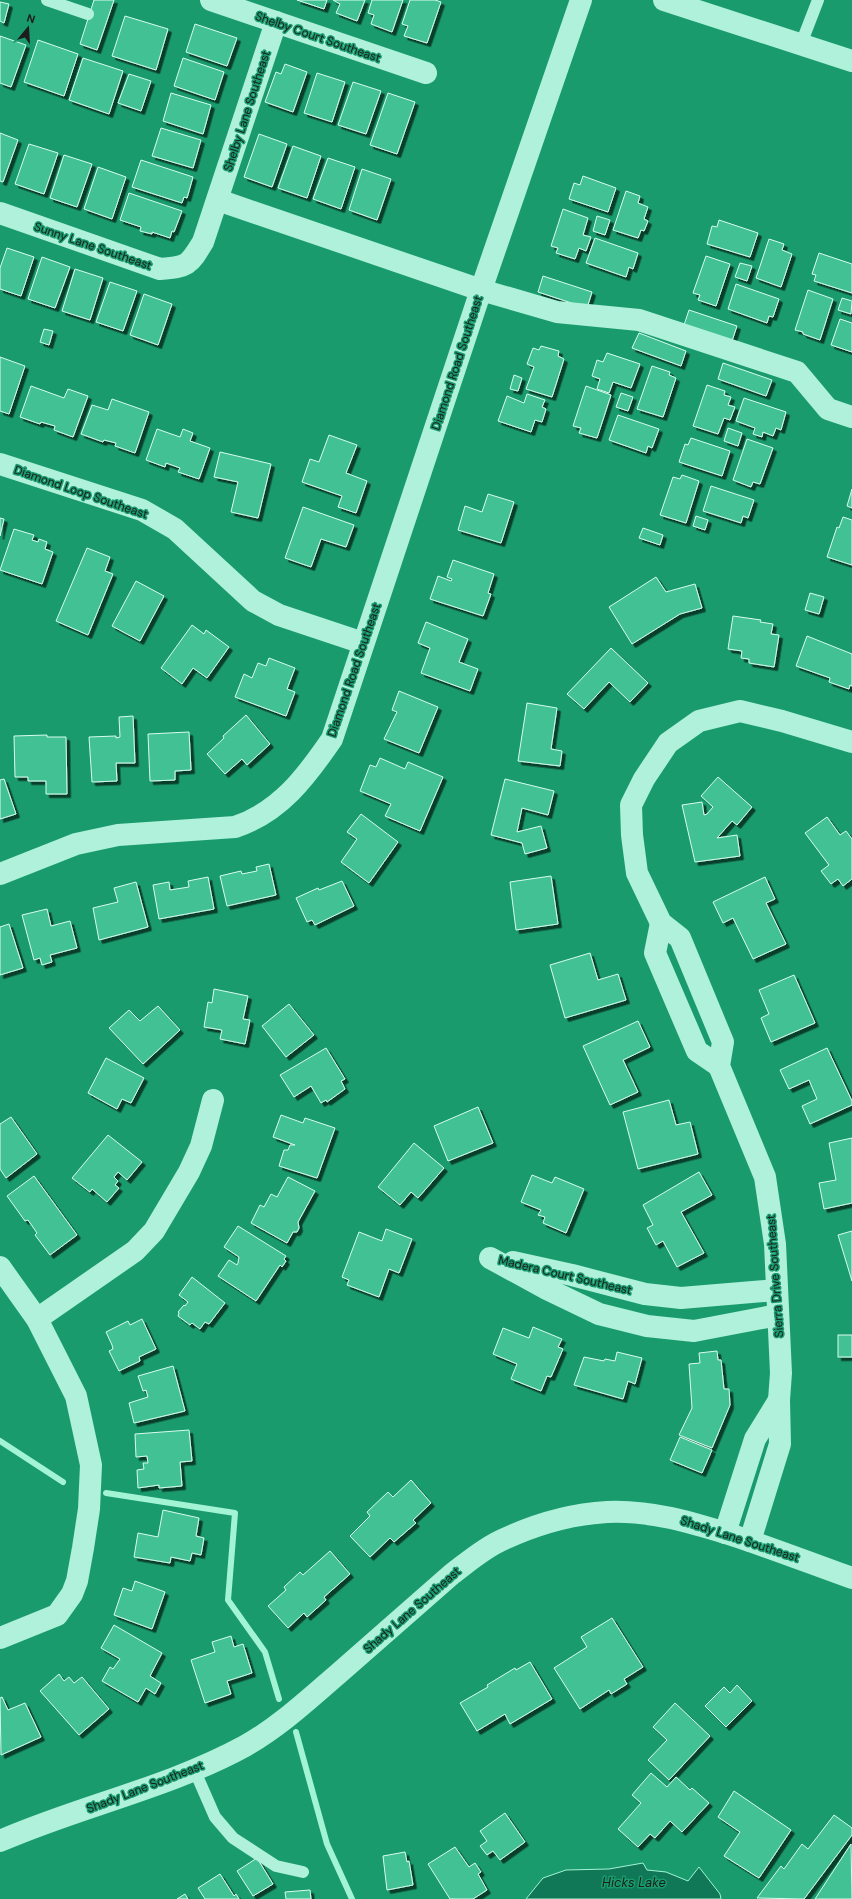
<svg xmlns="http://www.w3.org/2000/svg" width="852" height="1899" viewBox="0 0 852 1899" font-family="'DM Sans',sans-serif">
<defs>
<filter id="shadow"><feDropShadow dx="3.5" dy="3.5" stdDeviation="0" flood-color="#0009"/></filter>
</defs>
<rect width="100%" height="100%" fill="#199b6e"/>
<polygon fill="#107856" stroke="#a2f4d5" points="643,1863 647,1870 666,1872 688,1881 699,1867 720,1894 721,1899 526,1899 543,1878 566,1870 609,1869"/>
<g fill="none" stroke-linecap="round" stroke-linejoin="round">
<g stroke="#a2f4d5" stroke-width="6">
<polyline points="0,1441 63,1482"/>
<polyline points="106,1493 235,1513 228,1600 265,1652 279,1699"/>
<polyline points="296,1732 327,1844 352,1899"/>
</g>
</g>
<g fill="#42c195" stroke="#d7fcef" filter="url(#shadow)">
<polygon points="94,0 114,0 97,50 80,44"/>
<polygon points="297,0 327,0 324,9"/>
<polygon points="333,0 365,0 357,21 336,13 340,4"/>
<polygon points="372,0 403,0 392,32 371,24 374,15 368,13"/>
<polygon points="410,0 435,0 441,2 427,43 404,36 408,26 402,24"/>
<polygon points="0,2 9,4 4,23 0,21"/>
<polygon points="125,16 168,29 156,70 112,56"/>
<polygon points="195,24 237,38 227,66 186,52"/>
<polygon points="0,36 26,45 11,87 0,83"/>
<polygon points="38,40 78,54 64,96 24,82"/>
<polygon points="83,58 123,71 109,114 69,100"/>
<polygon points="183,58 224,72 215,100 174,86"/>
<polygon points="285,64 307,72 293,112 265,102 276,72 281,74"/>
<polygon points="317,73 345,82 332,122 304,113"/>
<polygon points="129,74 151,81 141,111 118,103"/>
<polygon points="353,82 381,91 366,134 338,125"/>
<polygon points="171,93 211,105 203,134 163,121"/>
<polygon points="388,93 415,102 397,154 370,145"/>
<polygon points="161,128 201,140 193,168 152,156"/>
<polygon points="0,133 18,140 3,182 0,181"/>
<polygon points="259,134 287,144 272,187 244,177"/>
<polygon points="29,144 58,153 44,194 15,184"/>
<polygon points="293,146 321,156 307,198 278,188"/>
<polygon points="64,155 92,164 77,207 50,198"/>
<polygon points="328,158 355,167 341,209 313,199"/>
<polygon points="141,160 193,177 187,198 184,197 182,203 132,187"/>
<polygon points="98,167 126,177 112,219 84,209"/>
<polygon points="362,169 391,179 377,220 349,210"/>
<polygon points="583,176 616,188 608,212 569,199 574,183 580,185"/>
<polygon points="626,191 640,196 638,203 648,207 644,219 648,221 644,231 641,230 638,238 613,230"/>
<polygon points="129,193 182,211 174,232 172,231 170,238 152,232 152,234 140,231 141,227 120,220"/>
<polygon points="563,209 588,218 583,235 591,237 586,251 579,248 575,259 556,253 558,248 551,246"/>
<polygon points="597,216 610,220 605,235 593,231"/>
<polygon points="719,220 758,233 750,257 707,244 712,226 717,227"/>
<polygon points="595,238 638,253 633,269 629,267 626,277 586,263"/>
<polygon points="769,239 784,244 782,250 792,254 781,287 756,278"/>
<polygon points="7,248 34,257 21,296 0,289 0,268"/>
<polygon points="819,253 852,264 852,293 814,281 816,275 812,274"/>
<polygon points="706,256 730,264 716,306 698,300 700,295 693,293"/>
<polygon points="42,257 70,267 55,308 28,299"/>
<polygon points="740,263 752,266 747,281 735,277"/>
<polygon points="75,269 103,278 90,320 62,311"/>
<polygon points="543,276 592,292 587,308 538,292"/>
<polygon points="110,282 137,291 123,331 96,322"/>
<polygon points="736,284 779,299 773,317 769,316 767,323 728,309"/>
<polygon points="808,290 833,299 820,340 803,334 803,332 795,330"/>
<polygon points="144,294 172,304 158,345 130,335"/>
<polygon points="842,298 852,301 851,314 838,310"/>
<polygon points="689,310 737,326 732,341 684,325"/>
<polygon points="840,319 852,323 852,352 831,345"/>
<polygon points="44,329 53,331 49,345 40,342"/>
<polygon points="639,333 686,351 681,366 632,348"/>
<polygon points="541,346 559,351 558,356 564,359 552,397 526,389 534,367 527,364 533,348 539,350"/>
<polygon points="607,353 640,364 631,388 613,382 609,393 597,389 600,379 592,376 597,360 603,362"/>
<polygon points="0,357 25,366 9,414 0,411"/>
<polygon points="723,363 772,380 766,396 718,379"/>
<polygon points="652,366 670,372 669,375 676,378 663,417 637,409"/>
<polygon points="514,375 522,378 518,391 510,389"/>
<polygon points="707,385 725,391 724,395 731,397 728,405 735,407 730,420 724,418 718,434 693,426"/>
<polygon points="31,386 64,398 68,389 88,396 73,437 54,430 55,426 41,422 40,424 20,417"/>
<polygon points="586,386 611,395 597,438 579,433 581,428 573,426"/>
<polygon points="621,393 633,397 628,411 616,407"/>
<polygon points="527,394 545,400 542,407 546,409 542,422 535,420 531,432 498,421 507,396 524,403"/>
<polygon points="744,398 786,412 781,430 776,428 773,436 763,432 762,437 753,434 755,428 736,421"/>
<polygon points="112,399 149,412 135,453 115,446 116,443 104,440 103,442 81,434 92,405 108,410"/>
<polygon points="618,415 659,429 652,448 648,446 646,453 609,440"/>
<polygon points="728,428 742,433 738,446 724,441"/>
<polygon points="157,429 180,437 183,429 193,433 190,441 210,448 199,479 178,472 180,468 166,463 165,467 146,460"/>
<polygon points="329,435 357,445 346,473 367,481 356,513 338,507 342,496 302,482 310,459 319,462"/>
<polygon points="691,438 730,451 722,476 679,462 685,444 688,445"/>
<polygon points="747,439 773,448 760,484 753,482 751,487 733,480"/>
<polygon points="220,452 271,464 258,518 231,512 238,482 214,477"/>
<polygon points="682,475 699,481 686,523 660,515 673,477 680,479"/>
<polygon points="711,486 754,500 748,518 743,516 741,523 703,511"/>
<polygon points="852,489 852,508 847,506"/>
<polygon points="488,494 514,502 501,543 458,530 465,506 482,512"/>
<polygon points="303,507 354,525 346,547 321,539 311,567 285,558"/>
<polygon points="696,516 708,520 705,530 693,526"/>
<polygon points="843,517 852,520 852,565 827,557 837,527 839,528"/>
<polygon points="0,518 4,519 0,536"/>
<polygon points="643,528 663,535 660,545 639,538"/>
<polygon points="14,529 34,535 32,540 38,542 39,539 47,542 45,549 53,552 42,584 0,570"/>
<polygon points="87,548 110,557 105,571 113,574 88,635 56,621"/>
<polygon points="453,560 494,574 488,593 491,594 483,616 430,599 438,576 451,581 452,579 447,577"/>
<polygon points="656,577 666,592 695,584 702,608 680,614 632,644 609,607"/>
<polygon points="136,581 164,596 140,641 112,626"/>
<polygon points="810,593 824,597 819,614 805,610"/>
<polygon points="733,616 761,620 760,622 773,624 771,634 779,635 774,667 749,663 749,659 741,658 742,651 728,649"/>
<polygon points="426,622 468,639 459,662 478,669 470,691 421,673 430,648 418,643"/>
<polygon points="192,625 204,634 206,630 229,647 207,678 193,668 182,684 161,668"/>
<polygon points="807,636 852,654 852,686 850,685 849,689 829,682 830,678 796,666"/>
<polygon points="611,648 648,683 630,702 609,682 584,709 567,694"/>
<polygon points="269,658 295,668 287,689 295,692 286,716 235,697 244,674 252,678 258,663 266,666"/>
<polygon points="399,691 438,707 419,753 384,739 397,712 392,710"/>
<polygon points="527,703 557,708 551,749 562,751 560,766 518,761"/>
<polygon points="246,715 270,744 247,765 242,759 225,774 207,754 224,738 223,736"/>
<polygon points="133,716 135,763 116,763 117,781 92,782 89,737 116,736 116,738 120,737 119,717"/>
<polygon points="189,732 191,770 175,771 175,780 150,781 148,734"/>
<polygon points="47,735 47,737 66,737 67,794 46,794 46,781 28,781 28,777 15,777 14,736"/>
<polygon points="380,758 405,769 408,762 443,777 420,831 385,816 391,804 360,791 370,765 376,767"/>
<polygon points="718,777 752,807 737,825 732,821 717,838 737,835 740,856 695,862 682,805 702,802 704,815 707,814 713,807 701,796"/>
<polygon points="4,779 16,814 0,819 0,780"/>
<polygon points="505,779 554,791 548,815 522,808 517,832 541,826 547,848 525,854 522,843 491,835"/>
<polygon points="361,814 398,842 369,883 341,862 357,839 347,832"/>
<polygon points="827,817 840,835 846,831 852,839 852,879 843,886 838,879 831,884 821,871 829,865 805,833"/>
<polygon points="269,864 276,895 227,906 220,876 241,871 242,874 257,871 256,867"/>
<polygon points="551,876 558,924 516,930 510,882"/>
<polygon points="208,877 214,909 159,919 153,885 169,882 170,890 189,887 188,881"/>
<polygon points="765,877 775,899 766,903 786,944 753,959 733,918 723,923 713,902"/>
<polygon points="342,881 354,906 315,925 312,920 307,922 296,898 318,888 319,890"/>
<polygon points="136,882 148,927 99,940 93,908 118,902 114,888"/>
<polygon points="47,909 51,926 70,921 77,948 50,955 52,962 42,965 40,958 34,960 22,915"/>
<polygon points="9,924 23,968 0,975 0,927"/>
<polygon points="590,953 598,980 618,974 626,1000 565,1018 550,965"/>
<polygon points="794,975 815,1023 771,1042 761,1018 769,1014 759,990"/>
<polygon points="214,989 248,996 243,1019 250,1020 245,1044 220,1039 222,1030 204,1027 208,1002 212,1003"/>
<polygon points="289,1004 314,1035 286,1057 262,1026"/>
<polygon points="158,1006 180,1030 143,1064 109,1028 129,1010 140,1021"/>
<polygon points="638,1021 650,1047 623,1060 638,1092 610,1105 583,1046"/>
<polygon points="326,1048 345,1079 341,1081 345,1089 327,1102 326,1100 321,1103 311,1086 294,1097 280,1075"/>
<polygon points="827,1048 852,1101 852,1105 810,1124 802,1106 817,1099 809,1080 789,1089 780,1070"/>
<polygon points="106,1058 144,1078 131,1103 122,1099 117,1109 88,1093"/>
<polygon points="669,1100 676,1125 690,1122 698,1154 638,1169 623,1112"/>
<polygon points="478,1107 493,1143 448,1161 434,1126"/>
<polygon points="281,1115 303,1123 305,1118 335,1128 317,1178 279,1166 284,1150 288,1150 290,1145 295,1145 273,1137"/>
<polygon points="11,1117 37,1154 6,1178 0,1169 0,1124"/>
<polygon points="108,1135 142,1162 127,1180 118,1172 114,1177 118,1181 115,1185 119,1188 107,1202 92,1189 90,1192 72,1178"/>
<polygon points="852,1138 852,1203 824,1209 819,1183 836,1180 829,1143"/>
<polygon points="414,1143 444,1168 418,1198 411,1192 400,1205 378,1187"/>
<polygon points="699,1172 712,1195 681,1212 704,1253 677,1267 663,1241 656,1245 647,1228 653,1225 643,1205"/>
<polygon points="532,1175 552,1183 555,1177 584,1189 566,1233 543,1223 545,1217 538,1215 541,1210 521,1202"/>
<polygon points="34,1176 77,1235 50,1255 35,1235 37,1233 28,1220 25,1221 7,1196"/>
<polygon points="288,1177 315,1191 298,1222 299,1228 297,1232 293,1232 287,1243 251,1223 260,1205 264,1207 271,1194 277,1197"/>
<polygon points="238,1226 286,1256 284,1259 286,1261 282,1267 280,1265 256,1301 218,1276 229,1260 237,1265 238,1263 239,1257 224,1247"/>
<polygon points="386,1229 412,1239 399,1273 389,1269 379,1297 347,1285 349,1280 342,1277 359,1232 382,1241"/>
<polygon points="852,1231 852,1281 838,1235"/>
<polygon points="192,1277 225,1303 209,1324 205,1322 200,1329 192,1323 190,1325 178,1316 179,1313 178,1312 184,1305 185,1306 188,1302 179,1295"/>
<polygon points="142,1319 156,1349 139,1357 140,1361 119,1371 109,1351 113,1349 112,1345 106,1332 128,1321 130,1325"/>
<polygon points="533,1327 562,1339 558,1347 563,1349 551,1377 547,1376 541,1391 511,1379 517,1364 493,1354 503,1328 529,1338"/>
<rect x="838" y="1335" width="14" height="22"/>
<polygon points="717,1351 718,1360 721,1360 724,1389 729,1389 730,1405 712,1448 679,1435 692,1408 689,1364 700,1363 699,1353"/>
<polygon points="617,1352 642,1358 635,1384 628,1381 623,1399 574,1385 584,1357 604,1361 605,1359 615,1361"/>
<polygon points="173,1366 185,1411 134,1423 129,1403 148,1397 146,1390 143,1391 138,1376"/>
<polygon points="189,1430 192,1461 180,1462 182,1486 159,1488 159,1485 138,1488 137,1470 144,1469 143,1463 148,1463 147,1456 136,1457 135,1434"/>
<polygon points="680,1437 712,1450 702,1473 670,1460"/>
<polygon points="411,1480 431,1503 413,1520 416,1523 394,1542 390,1538 370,1557 350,1536 370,1516 367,1512 388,1492 393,1497"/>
<polygon points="163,1510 199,1518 196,1536 204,1538 201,1555 192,1553 190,1561 171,1557 170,1563 134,1557 138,1533 158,1537"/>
<polygon points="330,1551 350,1574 324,1597 326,1600 307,1617 304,1613 288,1628 268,1606 286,1590 284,1587 300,1572 303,1575"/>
<polygon points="135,1581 165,1592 152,1629 114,1615 123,1588 132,1591"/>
<polygon points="612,1618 643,1667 624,1679 627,1684 611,1694 609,1690 580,1709 554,1668 587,1647 581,1637"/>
<polygon points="114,1625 162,1653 150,1676 161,1683 155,1694 146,1688 138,1702 102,1681 110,1667 113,1669 120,1659 101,1648"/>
<polygon points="231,1636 234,1647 243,1644 252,1673 227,1681 231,1694 205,1703 191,1660 215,1652 212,1642"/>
<polygon points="530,1662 552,1699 510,1724 505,1714 477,1731 460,1703 488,1687 487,1685 515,1668 516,1670"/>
<polygon points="59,1674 64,1681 69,1677 74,1683 82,1677 109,1709 79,1735 40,1691"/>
<polygon points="737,1685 752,1701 726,1727 705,1706 724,1687 730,1693"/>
<polygon points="2,1697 8,1710 25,1703 41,1737 1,1755 0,1698"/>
<polygon points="675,1703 710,1736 669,1780 648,1760 667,1740 653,1727"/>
<polygon points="651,1773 667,1787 676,1777 690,1790 692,1788 709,1803 682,1832 670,1821 655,1838 650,1834 638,1847 618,1829 641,1803 632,1795"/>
<polygon points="734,1791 791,1830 759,1878 724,1856 740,1832 718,1817"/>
<polygon points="505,1813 525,1842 500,1860 493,1851 487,1855 480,1846 487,1841 480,1831"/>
<polygon points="834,1815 852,1828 852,1835 804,1899 757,1898 781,1866 784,1869 802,1844 808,1849"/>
<polygon points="851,1844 852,1899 815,1899"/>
<polygon points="455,1847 469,1867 475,1863 481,1872 478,1874 487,1890 473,1899 450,1899 428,1864"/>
<polygon points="405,1852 407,1862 409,1861 413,1885 387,1890 383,1856"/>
<polygon points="257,1858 273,1884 253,1896 237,1871"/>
<polygon points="220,1874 234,1896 236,1894 239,1899 205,1899 198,1888"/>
<polygon points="310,1890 311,1899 286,1899 285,1892"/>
<polygon points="185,1894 188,1899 177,1899"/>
</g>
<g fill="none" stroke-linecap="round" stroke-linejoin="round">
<g stroke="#aff1da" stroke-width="12">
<polyline points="47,0 88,14"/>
<polyline points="801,44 818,0"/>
<polyline points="194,1769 215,1817 233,1838 276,1866 303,1872"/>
</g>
<g stroke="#aff1da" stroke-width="22">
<polyline points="211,0 426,73"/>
<polyline points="218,200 481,290 557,312 639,320 797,372 828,409 852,417"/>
<path d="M0 213 160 269C188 267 189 265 203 242L276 22"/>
<polyline points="0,464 142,510 175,529 253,601 279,615 363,643"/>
<path d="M0 874 76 844 118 835 235 827C280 812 306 777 332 739L481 290 581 0"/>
<polyline points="661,923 655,953 697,1051 719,1066"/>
<polyline points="490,1258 547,1289 599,1314 647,1326 694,1331 778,1315"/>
<polyline points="513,1262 572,1275 645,1294 681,1298 777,1290"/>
<polyline points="0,1267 37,1319 76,1396 91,1465 89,1509 83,1548 77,1581 72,1594 57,1615 0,1638"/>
<polyline points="37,1319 135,1251 154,1231 189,1172 201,1146 213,1100"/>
<polyline points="725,1533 755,1439 779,1400"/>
<polyline points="750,1541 780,1444 779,1400 781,1373 775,1244 765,1177 719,1066 723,1042 680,938 661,923 637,873 632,835 631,805 644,779 668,743 699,721 740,711 782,721 852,742"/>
</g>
<g stroke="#aff1da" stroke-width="22">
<polyline points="664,0 852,61"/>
<path d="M0 1841C80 1806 168 1788 245 1746 279 1727 309 1699 338 1674 376 1641 414 1607 452 1574 468 1562 484 1548 502 1540 534 1525 572 1514 607 1512 652 1510 693 1523 735 1536 774 1549 813 1564 852 1578"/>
</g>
</g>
<g text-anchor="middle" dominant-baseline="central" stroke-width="3" stroke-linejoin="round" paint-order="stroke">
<g font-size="12" fill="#1d1d1d" stroke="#199b6e">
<text transform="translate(318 37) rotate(19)">Shelby Court Southeast</text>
<text transform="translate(247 111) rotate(-72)">Shelby Lane Southeast</text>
<text transform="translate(93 246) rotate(19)">Sunny Lane Southeast</text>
<text transform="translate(457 363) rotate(-72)">Diamond Road Southeast</text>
<text transform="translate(81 492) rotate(19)">Diamond Loop Southeast</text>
<text transform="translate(354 670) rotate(-71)">Diamond Road Southeast</text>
<text transform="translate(565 1275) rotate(13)">Madera Court Southeast</text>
<text transform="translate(775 1276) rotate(-94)">Sierra Drive Southeast</text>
<text transform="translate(740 1539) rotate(18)">Shady Lane Southeast</text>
<text transform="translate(412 1610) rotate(-41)">Shady Lane Southeast</text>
<text transform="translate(145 1787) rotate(-21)">Shady Lane Southeast</text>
</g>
<g font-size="13" font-style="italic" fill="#1a1d1b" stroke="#199b6e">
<text x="634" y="1882">Hicks Lake</text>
</g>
</g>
<g transform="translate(28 28) rotate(18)" stroke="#199b6e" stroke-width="3" paint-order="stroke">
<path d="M0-3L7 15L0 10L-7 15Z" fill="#1d1d1d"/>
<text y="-6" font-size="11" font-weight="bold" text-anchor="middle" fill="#1d1d1d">N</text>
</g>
</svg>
